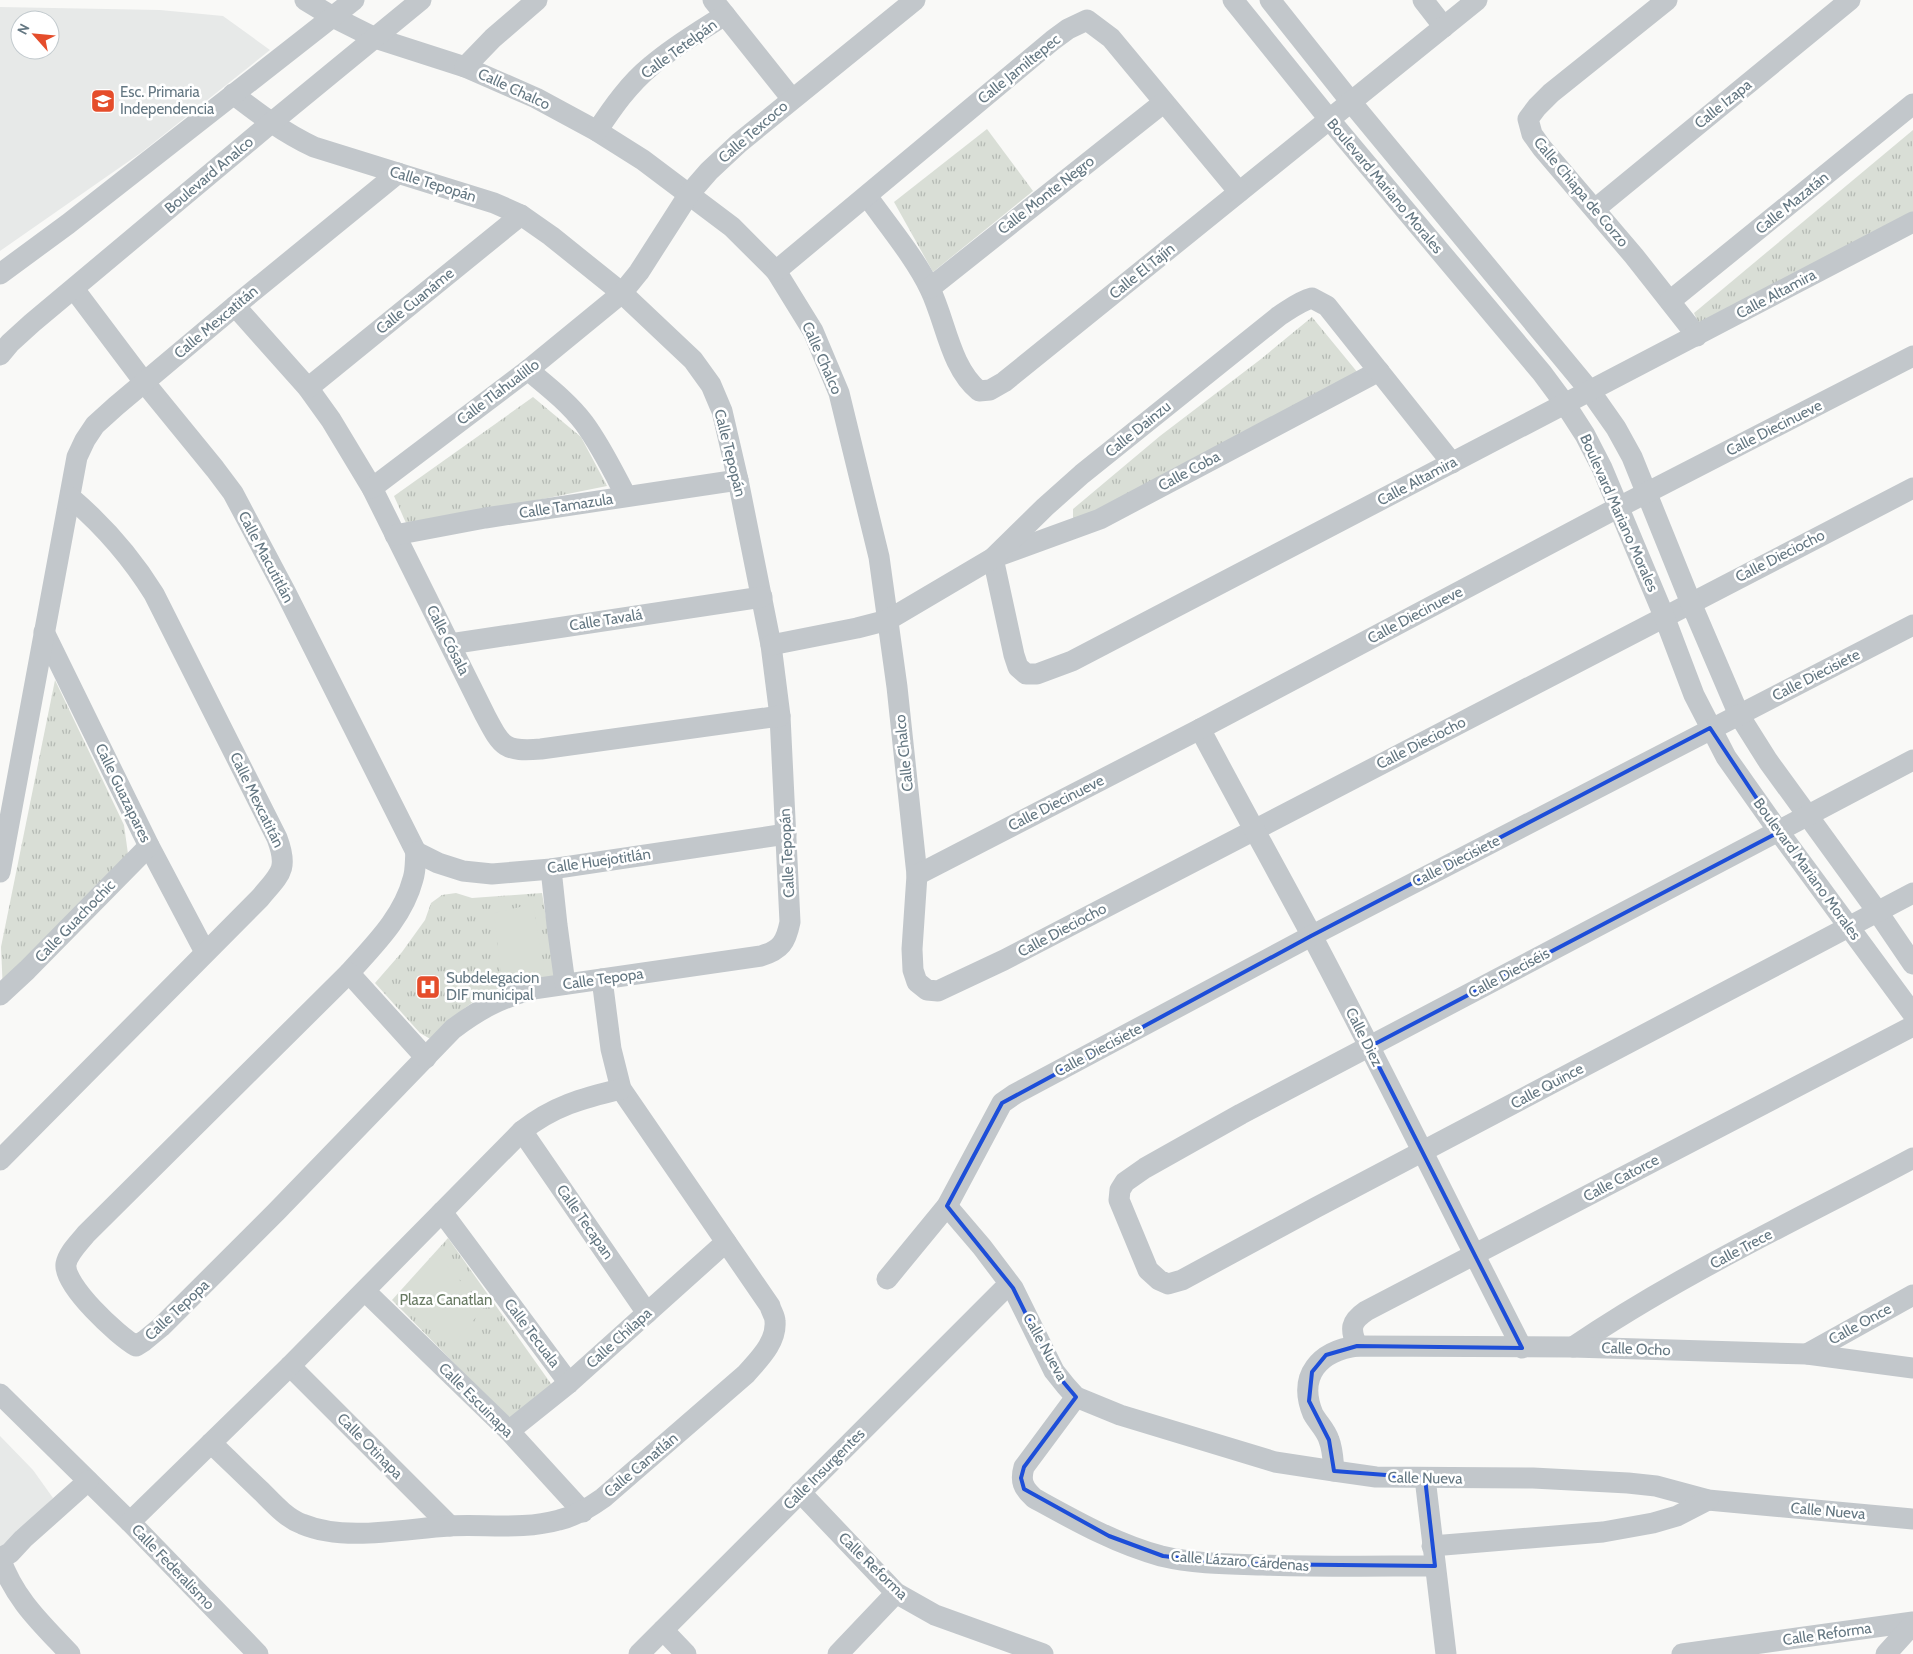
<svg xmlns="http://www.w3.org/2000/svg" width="1913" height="1654" viewBox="0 0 1913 1654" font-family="Cabin,sans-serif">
<defs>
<pattern id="grass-tufts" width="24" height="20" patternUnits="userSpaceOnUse" patternTransform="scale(1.25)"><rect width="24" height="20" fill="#d9ded6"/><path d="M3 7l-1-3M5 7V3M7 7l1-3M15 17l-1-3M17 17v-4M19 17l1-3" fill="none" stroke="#b4b9b3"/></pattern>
</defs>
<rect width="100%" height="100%" fill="#f9f9f7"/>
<g fill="#e7e9e8" fill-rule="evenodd">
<path d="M0 7 160 10 223 16 270 50 142 152 0 251ZM20 20H50V50H20Z"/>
<polygon points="0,1436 33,1470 53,1498 0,1549"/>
</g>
<g fill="url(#grass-tufts)">
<polygon points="987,129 1033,191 933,272 894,202"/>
<polygon points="1913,130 1913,215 1701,329 1694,313"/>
<polygon points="1312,317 1358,373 1073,522 1073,509 1160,436 1261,359"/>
<polygon points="533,397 581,437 607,486 478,512 406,523 394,496"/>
<polygon points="55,680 124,825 128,854 3,992 1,947"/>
<path d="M456 893 472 898 542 893 556 977C540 980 522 982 506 986 479 994 449 1018 432 1040L420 1033 375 983 402 952 425 920 431 903 442 895Z"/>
<polygon points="448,1238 554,1388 510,1420 392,1300"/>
</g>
<g fill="#d9ded6">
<polygon points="533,904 544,969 514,977 501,976 494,913"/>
<polygon points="441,1259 484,1308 454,1343 405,1296"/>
</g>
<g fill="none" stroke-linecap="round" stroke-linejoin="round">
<g stroke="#c2c7cb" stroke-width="21">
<polyline points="305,0 333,17 375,38 465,67 536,98 597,131 643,160 732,227 776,271 813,331 839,393 879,557 897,687 917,875 912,949 913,970 917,982 927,990 938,991 1004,960 1913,488"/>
<polyline points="713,0 792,99"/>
<polyline points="1233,0 1329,119 1542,373 1565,404 1585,435 1602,468 1664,616 1694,695 1726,757 1779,832 1913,1014"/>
<polyline points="1270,0 1351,102 1590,391 1616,428 1632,457 1691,603 1739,715 1768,761 1877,911 1913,964"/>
<polyline points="1423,0 1444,27"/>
<polyline points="1667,0 1551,93 1537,107 1528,119 1532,134 1542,148 1634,256 1697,336"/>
<polyline points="465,67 493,38 537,0"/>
<path d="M233 94C259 114 284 133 314 147L494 203 521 215 551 236 622 293 693 360 711 385 722 411 738 480 771 645 780 716 790 922C786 942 781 950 761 956L533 989C499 999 481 1008 453 1029L276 1212 161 1327 144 1341 136 1346C118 1336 63 1285 66 1264 68 1253 79 1243 86 1234L349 973C375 944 403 917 413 879 416 870 415 860 416 852"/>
<path d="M597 131C613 107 629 84 651 66 674 46 700 31 725 15"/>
<path d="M867 196C887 224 916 259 930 289 946 322 950 367 979 391L990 390 1004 382 1477 0"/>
<polyline points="1595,209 1850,0"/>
<polyline points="776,271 1053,40 1068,29 1087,20 1111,38 1239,192"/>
<polyline points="0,274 68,224 354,0"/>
<polyline points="930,288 1163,103"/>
<polyline points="74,289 144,382 215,469 233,493 286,593 416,852"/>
<polyline points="1670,301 1913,104"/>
<path d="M235 306 308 388 331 420 372 488 485 715C502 747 504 752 541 749L780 716"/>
<polyline points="0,355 10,343 32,323 271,123 421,0"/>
<path d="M528 370C547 386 568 402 584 423 601 446 613 471 626 496"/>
<polyline points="1379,371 1100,519 993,558 1014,655 1018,667 1026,674 1037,674 1072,661 1913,222"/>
<polyline points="308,388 521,215"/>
<polyline points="372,488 528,370 622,293 639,272 689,194 709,171 739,143 915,0"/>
<polyline points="395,535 485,518 738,480"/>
<polyline points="44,632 149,846 205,952"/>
<polyline points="450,644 762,597"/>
<path d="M771 645 857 628 888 620 993 558 1045 507 1082 474 1279 316C1290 309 1300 301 1312 298L1327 306 1452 463"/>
<path d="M1200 729C1237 799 1275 867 1312 936 1384 1072 1451 1210 1522 1348"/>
<polyline points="1913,760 1241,1114 1145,1168 1125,1182 1120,1190 1119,1200 1148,1270 1159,1280 1168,1284 1182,1280 1315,1208 1913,893"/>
<polyline points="416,852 438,863 463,871 492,874 551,869 786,834"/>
<polyline points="551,869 557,925 565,984"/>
<polyline points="0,872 77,457 85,440 95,425 116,406 235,306 398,173"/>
<polyline points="917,875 1200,729 1619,507 1913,356"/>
<polyline points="349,973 426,1058"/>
<polyline points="0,995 27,970 149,846"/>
<polyline points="522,1131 647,1313"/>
<path d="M0 1160 260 898C280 874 289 870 277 838L154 594C131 557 103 525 70 497"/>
<polyline points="947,1206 982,1247 1013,1288 1054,1371 1066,1386 1076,1397 1120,1415 1275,1462 1334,1471 1376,1477 1533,1478 1628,1483 1656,1486 1708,1500 1913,1519"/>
<polyline points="442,1212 569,1383"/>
<polyline points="887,1279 947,1206 1002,1103 1015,1094 1311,936 1913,625"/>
<polyline points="365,1291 509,1431 583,1512"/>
<path d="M1357 1346C1350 1329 1350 1322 1366 1311L1913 1026"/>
<path d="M1573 1347C1680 1274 1799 1219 1913 1158"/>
<polyline points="1807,1354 1913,1295"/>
<polyline points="290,1366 450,1526"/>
<polyline points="0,1394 130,1522 258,1654"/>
<path d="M1076 1397 1024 1467C1020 1481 1023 1488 1034 1498 1074 1520 1116 1544 1161 1556 1194 1564 1230 1564 1263 1565 1321 1567 1378 1566 1435 1566"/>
<polyline points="509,1431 569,1383 726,1242"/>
<path d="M211 1443C228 1459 244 1475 261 1491 273 1503 286 1518 302 1524 345 1542 403 1529 449 1526 485 1524 524 1530 559 1520 576 1516 589 1508 603 1498L746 1374C759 1359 777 1342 775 1321 775 1316 771 1311 770 1306L621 1089 611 1049 602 979"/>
<path d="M1334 1471C1333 1461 1333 1450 1329 1440 1326 1430 1318 1423 1313 1414 1297 1375 1320 1351 1357 1346L1573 1347 1807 1354 1913 1368"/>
<polyline points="1425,1478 1446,1654"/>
<polyline points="800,1492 896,1593 935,1615 1043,1654"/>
<path d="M130 1522 290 1366 522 1131C553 1106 583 1098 621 1089"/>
<polyline points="1432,1546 1603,1532 1653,1523 1677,1516 1708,1500"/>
<polyline points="663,1630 686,1654"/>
<path d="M70 1654C41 1623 15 1600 0 1558L10 1553 23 1539 88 1481"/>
<polyline points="639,1654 1002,1291 1010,1286"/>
<polyline points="838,1654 896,1593"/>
<polyline points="1682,1654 1913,1622"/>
<polyline points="1886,1654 1913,1624"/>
</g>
</g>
<path fill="none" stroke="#1d4ed8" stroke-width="4" stroke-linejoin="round" d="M1710 728 1779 832 1369 1047 1522 1348 1357 1346 1326 1355 1312 1372 1309 1401 1329 1440 1334 1471 1425 1478 1435 1566 1232 1564 1163 1556 1109 1536 1024 1489 1021 1478 1024 1467 1076 1397 1054 1371 1013 1288 947 1206 1002 1103 1311 936Z"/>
<defs>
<symbol id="school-square" viewBox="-11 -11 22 22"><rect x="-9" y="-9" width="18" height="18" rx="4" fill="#e54d2b" stroke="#fff"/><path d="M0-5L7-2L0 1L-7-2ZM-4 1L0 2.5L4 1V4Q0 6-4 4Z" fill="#fff"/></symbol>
<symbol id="hospital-square" viewBox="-11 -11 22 22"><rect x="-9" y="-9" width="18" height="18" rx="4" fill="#e54d2b" stroke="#fff"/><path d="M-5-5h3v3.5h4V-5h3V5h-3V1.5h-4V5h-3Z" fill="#fff"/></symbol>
</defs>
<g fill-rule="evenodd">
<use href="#school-square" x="89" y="87" width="28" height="28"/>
<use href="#hospital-square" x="414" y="973" width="28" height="28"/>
</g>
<g text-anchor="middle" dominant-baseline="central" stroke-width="5" stroke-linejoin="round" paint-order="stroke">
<g font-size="15" fill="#647782" stroke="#fff">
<text transform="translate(679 49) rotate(-36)">Calle Tetelpán</text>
<text transform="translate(1019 69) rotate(-39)">Calle Jamiltepec</text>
<text transform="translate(514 89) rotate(25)">Calle Chalco</text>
<text transform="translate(1723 104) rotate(-39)">Calle Izapa</text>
<text transform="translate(753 132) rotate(-41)">Calle Texcoco</text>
<text transform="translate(209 175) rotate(-40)">Boulevard Analco</text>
<text transform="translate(433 184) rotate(17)">Calle Tepopán</text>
<text transform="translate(1385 186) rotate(50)">Boulevard Mariano Morales</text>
<text transform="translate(1581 192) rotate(50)">Calle Chiapa de Corzo</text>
<text transform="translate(1046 195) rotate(-38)">Calle Monte Negro</text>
<text transform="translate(1792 203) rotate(-39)">Calle Mazatán</text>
<text transform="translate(1142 271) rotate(-39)">Calle El Tajín</text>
<text transform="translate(1776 294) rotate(-28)">Calle Altamira</text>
<text transform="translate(415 301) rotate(-39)">Calle Cuanáme</text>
<text transform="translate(216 322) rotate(-40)">Calle Mexcatitán</text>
<text transform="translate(822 358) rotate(66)">Calle Chalco</text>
<text transform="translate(498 392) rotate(-37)">Calle Tlahualillo</text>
<text transform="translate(1774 428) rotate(-27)">Calle Diecinueve</text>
<text transform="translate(1138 429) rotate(-39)">Calle Dainzu</text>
<text transform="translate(730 453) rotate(76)">Calle Tepopán</text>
<text transform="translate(1189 471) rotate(-28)">Calle Coba</text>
<text transform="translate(1417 481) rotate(-28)">Calle Altamira</text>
<text transform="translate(566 506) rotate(-9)">Calle Tamazula</text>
<text transform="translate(1619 513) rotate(66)">Boulevard Mariano Morales</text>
<text transform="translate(1780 556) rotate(-27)">Calle Dieciocho</text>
<text transform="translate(266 557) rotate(62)">Calle Macutitlán</text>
<text transform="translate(1415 615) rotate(-28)">Calle Diecinueve</text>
<text transform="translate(606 620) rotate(-9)">Calle Tavalá</text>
<text transform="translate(448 640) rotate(63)">Calle Cósala</text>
<text transform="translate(1816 675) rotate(-27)">Calle Diecisiete</text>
<text transform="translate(1421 743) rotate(-27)">Calle Dieciocho</text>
<text transform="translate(904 753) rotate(-96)">Calle Chalco</text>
<text transform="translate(123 793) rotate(64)">Calle Guazapares</text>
<text transform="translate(257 800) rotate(64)">Calle Mexcatitán</text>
<text transform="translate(1056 803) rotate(-27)">Calle Diecinueve</text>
<text transform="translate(787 853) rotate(-93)">Calle Tepopán</text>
<text transform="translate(599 861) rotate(-8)">Calle Huejotitlán</text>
<text transform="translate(1456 861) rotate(-27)">Calle Diecisiete</text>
<text transform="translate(1807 869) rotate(54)">Boulevard Mariano Morales</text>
<text transform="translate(75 921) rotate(-46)">Calle Guachochic</text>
<text transform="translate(1062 930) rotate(-28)">Calle Dieciocho</text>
<text transform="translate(1509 973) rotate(-28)">Calle Dieciséis</text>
<text transform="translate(603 979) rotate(-8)">Calle Tepopa</text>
<text transform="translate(1364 1037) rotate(63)">Calle Diez</text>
<text transform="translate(1098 1050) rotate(-28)">Calle Diecisiete</text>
<text transform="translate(1547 1086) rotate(-28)">Calle Quince</text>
<text transform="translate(1621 1178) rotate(-28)">Calle Catorce</text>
<text transform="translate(585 1222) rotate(55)">Calle Tecapan</text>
<text transform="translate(1741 1249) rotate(-28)">Calle Trece</text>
<text transform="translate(177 1310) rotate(-43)">Calle Tepopa</text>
<text transform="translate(1860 1324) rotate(-29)">Calle Once</text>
<text transform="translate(532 1333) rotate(53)">Calle Tecuala</text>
<text transform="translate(619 1338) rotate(-42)">Calle Chilapa</text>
<text transform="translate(1045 1347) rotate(61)">Calle Nueva</text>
<text transform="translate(1636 1349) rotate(2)">Calle Ocho</text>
<text transform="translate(476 1400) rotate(45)">Calle Escuinapa</text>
<text transform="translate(370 1446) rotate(45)">Calle Otinapa</text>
<text transform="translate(641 1465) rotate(-40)">Calle Canatlán</text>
<text transform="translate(824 1469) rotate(-45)">Calle Insurgentes</text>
<text transform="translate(1425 1478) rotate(1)">Calle Nueva</text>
<text transform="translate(1828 1511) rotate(5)">Calle Nueva</text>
<text transform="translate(1240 1561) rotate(4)">Calle Lázaro Cárdenas</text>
<text transform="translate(873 1566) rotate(44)">Calle Reforma</text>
<text transform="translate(173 1567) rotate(46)">Calle Federalismo</text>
<text transform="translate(1827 1634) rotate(-8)">Calle Reforma</text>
</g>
<g font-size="15" fill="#647782" stroke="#fff" text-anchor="start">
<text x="120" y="92">Esc. Primaria<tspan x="120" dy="17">Independencia</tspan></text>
<text x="446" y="978">Subdelegacion<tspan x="446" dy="17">DIF municipal</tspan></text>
</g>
<g font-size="15" fill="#687a63" stroke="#fff">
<text x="446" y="1300">Plaza Canatlan</text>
</g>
</g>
<g transform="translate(35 35) rotate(297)"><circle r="24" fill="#ffffff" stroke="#c1c9cd"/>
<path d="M0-4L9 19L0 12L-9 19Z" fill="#e54d2b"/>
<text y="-8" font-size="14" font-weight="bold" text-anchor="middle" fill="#647782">N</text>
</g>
</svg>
